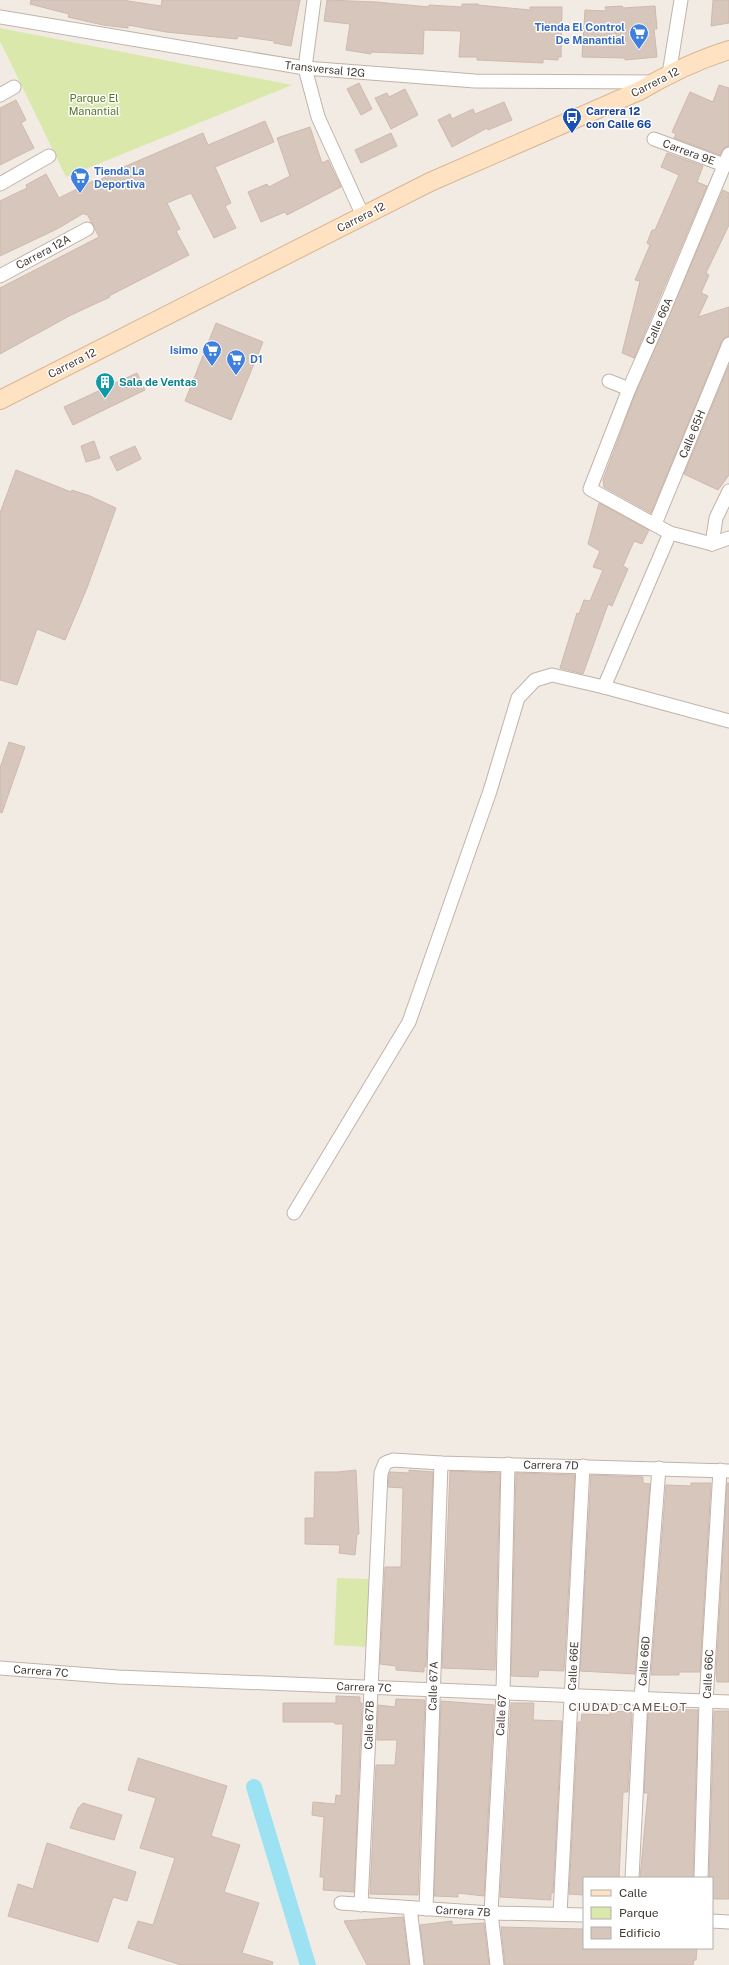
<svg xmlns="http://www.w3.org/2000/svg" width="729" height="1965" viewBox="0 0 729 1965" font-family="'Public Sans',sans-serif">
<rect width="100%" height="100%" fill="#f2ebe4"/>
<g fill="#dbe8ab">
<polygon points="0,28 292,85 66,177 0,41"/>
<polygon points="337,1578 370,1579 367,1647 334,1645"/>
</g>
<g fill="none" stroke-linecap="round" stroke-linejoin="round">
<polyline stroke="#9de2f2" stroke-width="16" points="254,1787 308,1965"/>
</g>
<g fill="#d7c6bc" stroke="#cfb9ac">
<polygon points="31,0 122,0 161,6 162,0 300,0 291,46 274,43 274,41 238,36 237,39 166,32 128,25 128,28 103,25 68,17 69,14 30,4"/>
<polygon points="327,0 376,2 429,7 429,5 462,7 462,4 478,4 478,5 530,10 530,7 562,7 561,57 558,57 558,60 543,59 543,63 477,60 477,57 459,57 461,31 424,30 423,54 371,52 371,54 346,50 350,24 324,21"/>
<polygon points="713,0 729,0 729,23 711,26"/>
<polygon points="622,6 623,8 655,6 657,29 654,29 657,57 625,60 625,58 582,57 585,10 606,11 605,7"/>
<polygon points="359,83 372,109 361,115 347,89"/>
<polygon points="719,85 729,88 729,146 724,148 720,155 674,138 676,134 672,132 690,92 713,102"/>
<polygon points="405,89 418,115 391,129 375,98 387,93 389,97"/>
<polygon points="16,100 26,120 21,123 34,148 0,165 0,108"/>
<polygon points="504,102 512,120 488,130 487,128 452,147 438,120 450,114 452,119 473,109 475,114"/>
<polygon points="265,121 274,142 215,167 231,203 225,206 236,228 214,238 191,193 167,203 180,229 176,231 189,255 109,296 110,297 71,315 0,354 0,288 99,237 87,214 85,215 84,213 57,229 0,256 0,201 27,188 26,185 46,174 59,198 93,181 93,183 120,170 119,169 203,133 208,145"/>
<polygon points="310,127 322,163 328,160 341,187 287,215 285,212 261,222 248,192 267,184 269,187 290,176 277,138"/>
<polygon points="391,133 397,146 361,163 355,150"/>
<polygon points="667,153 703,166 697,182 707,186 634,358 622,353 640,281 635,280 650,245 647,243 652,230 655,230 679,175 661,167"/>
<polygon points="723,190 729,193 729,225 706,273 709,275 701,293 708,296 698,317 729,307 729,336 722,341 651,513 604,487 603,480 636,392"/>
<polygon points="216,323 263,342 231,420 185,401"/>
<polygon points="729,365 729,475 718,490 684,474"/>
<polygon points="137,373 145,390 73,425 64,407"/>
<polygon points="94,441 100,458 86,462 81,446"/>
<polygon points="135,446 141,459 117,471 110,457"/>
<polygon points="16,470 71,492 72,490 90,496 116,508 87,588 65,640 37,629 17,685 0,680 0,513"/>
<polygon points="599,503 649,530 642,544 634,541 623,566 628,569 612,606 608,604 583,674 560,668 577,613 579,614 584,600 590,601 603,570 593,567 600,551 588,544"/>
<polygon points="9,742 25,747 2,813 0,812 0,768"/>
<polygon points="356,1470 359,1534 357,1534 355,1555 339,1553 340,1545 305,1544 305,1518 314,1518 315,1472 338,1472"/>
<polygon points="409,1470 433,1472 426,1667 424,1667 424,1672 396,1670 396,1666 380,1664 385,1567 401,1567 403,1488 388,1487 389,1475 390,1472 409,1473"/>
<polygon points="450,1471 500,1473 495,1670 442,1668"/>
<polygon points="516,1473 575,1475 564,1671 539,1670 538,1677 511,1676"/>
<polygon points="591,1475 643,1477 643,1483 650,1484 635,1674 580,1671"/>
<polygon points="691,1483 711,1483 700,1672 679,1672 679,1675 651,1675 666,1485 691,1486"/>
<polygon points="727,1483 729,1483 729,1682 717,1682 716,1673"/>
<polygon points="336,1696 360,1697 360,1703 362,1703 354,1892 323,1890 324,1877 320,1877 324,1817 312,1815 313,1802 335,1804 336,1795 341,1796 343,1724 335,1724 335,1722 283,1722 283,1703 336,1703"/>
<polygon points="396,1699 425,1700 418,1895 370,1894 376,1765 395,1765 397,1740 377,1740 378,1705 395,1707"/>
<polygon points="441,1701 494,1705 484,1896 458,1893 458,1897 434,1896"/>
<polygon points="511,1703 534,1703 533,1720 562,1721 553,1893 551,1893 551,1900 500,1897"/>
<polygon points="653,1709 698,1710 693,1878 640,1878 648,1793 644,1793 648,1712 653,1712"/>
<polygon points="610,1711 632,1712 628,1792 623,1792 619,1878 584,1878 584,1895 569,1894 578,1722 581,1722 582,1714 610,1715"/>
<polygon points="714,1711 729,1711 729,1899 712,1899 712,1878 709,1878"/>
<polygon points="138,1758 227,1786 211,1836 240,1845 224,1892 259,1903 242,1953 273,1962 272,1965 181,1965 128,1948 138,1921 153,1925 175,1858 140,1848 156,1798 128,1790"/>
<polygon points="83,1803 122,1815 114,1840 70,1828 78,1808"/>
<polygon points="47,1843 136,1872 127,1901 113,1897 98,1942 8,1916 18,1884 33,1889"/>
<polygon points="403,1917 409,1965 367,1965 344,1921"/>
<polygon points="452,1921 452,1925 484,1923 489,1965 425,1965 420,1925"/>
<polygon points="501,1927 584,1929 584,1948 697,1948 696,1960 694,1960 693,1965 505,1965"/>
</g>
<g fill="none" stroke-linecap="round" stroke-linejoin="round">
<defs>
<g id="street">
<polyline points="314,0 305,68 318,117 363,216"/>
<polyline points="0,17 305,68 475,81 654,82"/>
<polyline points="669,74 681,0"/>
<polyline points="0,95 14,87"/>
<polyline points="654,139 724,165"/>
<polyline points="0,184 49,156"/>
<polyline points="0,276 87,229"/>
<polyline points="609,381 629,389"/>
<polyline points="655,524 729,344"/>
<polyline points="712,544 670,533 590,489 629,389 663,312 729,154"/>
<polyline points="712,544 716,518 729,491"/>
<polyline points="712,544 729,538"/>
<polyline points="604,687 670,533"/>
<polyline points="294,1213 409,1022 490,791 518,698 535,680 552,675 604,687 729,721"/>
<polyline points="0,1668 118,1677 729,1702"/>
<polyline points="632,1878 641,1699 659,1468"/>
<polyline points="701,1878 706,1702 720,1470"/>
<polyline points="341,1903 491,1913 584,1915"/>
<polyline points="361,1905 381,1473 385,1463 393,1460 441,1463 729,1471"/>
<polyline points="410,1908 417,1965"/>
<polyline points="426,1909 441,1463"/>
<polyline points="560,1914 583,1466"/>
<polyline points="712,1921 729,1922"/>
<polyline points="497,1965 491,1913 503,1692 508,1464"/>
</g>
<path id="secondary" d="M0 400 430 182 639 91C668 74 697 60 729 50"/>
</defs>
<use href="#street" stroke="#c1b3a9" stroke-width="15"/>
<use href="#secondary" stroke="#d7b694" stroke-width="20"/>
<use href="#street" stroke="#fff" stroke-width="13"/>
<use href="#secondary" stroke="#ffe2c1" stroke-width="18"/>
</g>
<defs>
<symbol id="supermarket-pin" viewBox="-11 -11 22 30"><path d="M0 17L-7.5 6A9.5 9.5 0 1 1 7.5 6Z" fill="#3f7fe0" stroke="#fff"/><path d="M-6-5.5h2.5l.6 2H6L4.5 2H-2.5L-4.4-4H-6ZM-1.5 3.2a1.3 1.3 0 1 0 .1 0ZM3 3.2a1.3 1.3 0 1 0 .1 0Z" fill="#fff"/></symbol>
<symbol id="bus-pin" viewBox="-11 -11 22 30"><path d="M0 17L-7.5 6A9.5 9.5 0 1 1 7.5 6Z" fill="#1a4fb4" stroke="#fff"/><path d="M-5-6H5V4H4V6H2V4H-2V6H-4V4H-5ZM-3.5-4V0h7V-4ZM-3.5 1.2v1.5H-2V1.2ZM2 1.2v1.5H3.5V1.2Z" fill="#fff"/></symbol>
<symbol id="building-pin" viewBox="-11 -11 22 30"><path d="M0 17L-7.5 6A9.5 9.5 0 1 1 7.5 6Z" fill="#0f9aa8" stroke="#fff"/><path d="M-4-6H4V6H1V3H-1V6H-4ZM-2.5-4.3h1.7v1.8h-1.7ZM.8-4.3h1.7v1.8H.8ZM-2.5-1h1.7V.8h-1.7ZM.8-1h1.7V.8H.8Z" fill="#fff"/></symbol>
</defs>
<g fill-rule="evenodd">
<use href="#supermarket-pin" x="628" y="22" width="22" height="30"/>
<use href="#bus-pin" x="561" y="106" width="22" height="30"/>
<use href="#supermarket-pin" x="69" y="166" width="22" height="30"/>
<use href="#supermarket-pin" x="201" y="339" width="22" height="30"/>
<use href="#supermarket-pin" x="225" y="348" width="22" height="30"/>
<use href="#building-pin" x="94" y="371" width="22" height="30"/>
</g>
<g text-anchor="middle" dominant-baseline="central" stroke-width="3" stroke-linejoin="round" paint-order="stroke">
<g font-size="11" font-weight="bold" fill="#366cbe" stroke="#fff" text-anchor="end">
<text x="625" y="27">Tienda El Control<tspan x="625" dy="13">De Manantial</tspan></text>
<text x="94" y="171" text-anchor="start">Tienda La<tspan x="94" dy="13">Deportiva</tspan></text>
<text x="198" y="350">Isimo</text>
<text x="250" y="359" text-anchor="start">D1</text>
</g>
<g font-size="11" fill="#443a33" stroke="#fff">
<text transform="translate(325 69) rotate(6)">Transversal 12G</text>
<text transform="translate(655 82) rotate(-27)">Carrera 12</text>
<text transform="translate(689 152) rotate(20)">Carrera 9E</text>
<text transform="translate(361 217) rotate(-27)">Carrera 12</text>
<text transform="translate(43 252) rotate(-28)">Carrera 12A</text>
<text transform="translate(659 321) rotate(-66)">Calle 66A</text>
<text transform="translate(72 363) rotate(-27)">Carrera 12</text>
<text transform="translate(692 434) rotate(-67)">Calle 65H</text>
<text transform="translate(551 1465) rotate(1)">Carrera 7D</text>
<text transform="translate(644 1661) rotate(-86)">Calle 66D</text>
<text transform="translate(573 1666) rotate(-87)">Calle 66E</text>
<text transform="translate(41 1671) rotate(4)">Carrera 7C</text>
<text transform="translate(708 1674) rotate(-87)">Calle 66C</text>
<text transform="translate(433 1686) rotate(-88)">Calle 67A</text>
<text transform="translate(364 1687) rotate(2)">Carrera 7C</text>
<text transform="translate(501 1715) rotate(-87)">Calle 67</text>
<text transform="translate(369 1725) rotate(-88)">Calle 67B</text>
<text transform="translate(463 1911) rotate(3)">Carrera 7B</text>
</g>
<g font-size="11" fill="#577726" stroke="#fff">
<text x="94" y="98">Parque El<tspan x="94" dy="13">Manantial</tspan></text>
</g>
<g font-size="11" font-weight="bold" fill="#164399" stroke="#fff" text-anchor="start">
<text x="586" y="111">Carrera 12<tspan x="586" dy="13">con Calle 66</tspan></text>
</g>
<g font-size="11" font-weight="bold" fill="#0d838f" stroke="#fff" text-anchor="start">
<text x="119" y="382">Sala de Ventas</text>
</g>
<g font-size="12" letter-spacing="1" fill="#67554a" stroke="#fff">
<text x="628" y="1707">CIUDAD CAMELOT</text>
</g>
</g>
<rect x="583" y="1877" width="130" height="72" fill="#ffffff" stroke="#b4b0ad"/>
<rect x="591" y="1890" width="20" height="6" fill="#ffe2c1" stroke="#b4b0ad"/>
<text x="619" y="1897" font-size="12" fill="#443a33">Calle</text>
<rect x="591" y="1907" width="20" height="12" fill="#dbe8ab" stroke="#b4b0ad"/>
<text x="619" y="1917" font-size="12" fill="#443a33">Parque</text>
<rect x="591" y="1927" width="20" height="12" fill="#d7c6bc" stroke="#b4b0ad"/>
<text x="619" y="1937" font-size="12" fill="#443a33">Edificio</text>
</svg>
